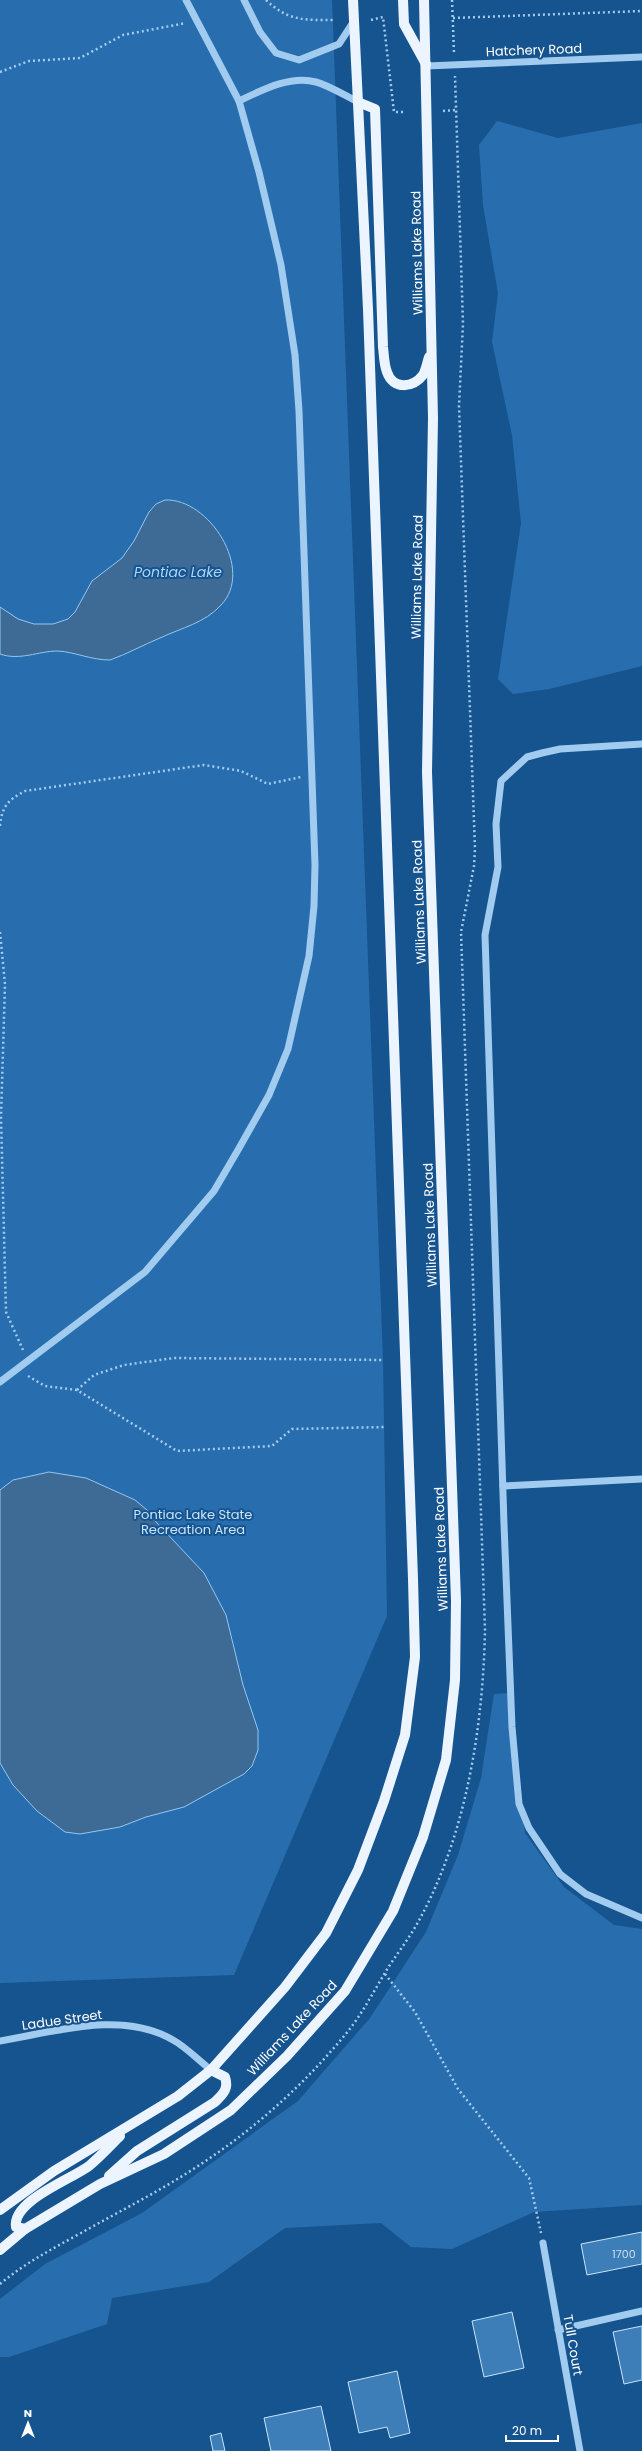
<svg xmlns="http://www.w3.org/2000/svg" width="642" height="2451" viewBox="0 0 642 2451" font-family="Poppins,sans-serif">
<rect width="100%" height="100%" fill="#16548f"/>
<g fill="#286eae">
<polygon points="0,0 332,0 383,1360 387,1616 234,1975 0,1983"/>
<polygon points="497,121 558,138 642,123 642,666 549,689 513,694 498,679 521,523 512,435 492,342 498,293 483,205 479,145"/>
<polygon points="512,1693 525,1833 564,1887 614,1925 642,1929 642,2205 534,2212 452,2249 411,2247 381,2223 285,2228 209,2282 112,2298 107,2324 9,2357 0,2357 0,2299 45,2264 142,2213 298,2101 370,2018 426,1932 458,1855 481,1778 494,1694"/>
</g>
<g fill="#3e6b96" stroke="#94c7f3">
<path d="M165 500C209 498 255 570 221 605 205 623 181 628 160 638 143 645 127 654 110 660 91 660 75 652 58 651 38 651 20 661 0 654V607L18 619 34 624H53L68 619 75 612 92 581 122 558 134 541 149 512 156 504Z"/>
<polygon points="49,1472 86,1478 135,1500 147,1510 157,1523 204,1573 226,1615 243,1685 258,1730 258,1750 252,1766 244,1774 184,1807 146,1817 120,1827 80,1834 65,1832 37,1811 13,1785 0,1763 0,1490 13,1480"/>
</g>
<g fill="#3e7eb8" stroke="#c8e3fb">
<polygon points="642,2232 642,2264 587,2275 581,2244"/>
<polygon points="512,2312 524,2368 484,2377 472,2321"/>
<polygon points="642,2326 642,2380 624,2384 613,2332"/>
<polygon points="397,2371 410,2433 390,2438 387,2427 359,2433 348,2382"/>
<polygon points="321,2406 331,2451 271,2451 264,2418"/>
<polygon points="221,2433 225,2451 213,2451 210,2436"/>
</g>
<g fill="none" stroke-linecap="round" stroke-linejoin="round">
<g stroke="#a2cbf0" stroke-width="2.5" stroke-dasharray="2 3" stroke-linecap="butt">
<path d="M266 0C288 21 304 20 333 20"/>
<polyline points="452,0 454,53"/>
<polyline points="453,18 642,11"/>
<polyline points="371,20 383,17 394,112 406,112"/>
<polyline points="0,72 29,61 80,58 123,35 186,23"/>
<polyline points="443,111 456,110"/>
<path d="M0 826C2 806 8 800 25 791L204 765 241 771 268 784 301 777"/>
<polyline points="0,932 5,984 1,1117 6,1312 23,1350"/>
<polyline points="28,1376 45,1386 77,1390 177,1451 272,1446 292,1429 385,1427"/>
<polyline points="77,1390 94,1375 124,1365 174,1358 383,1360"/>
<polyline points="385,1974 415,2012 458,2089 529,2178 541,2233"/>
<path d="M0 2284C25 2263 52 2249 81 2233 120 2211 160 2191 198 2166 255 2129 306 2083 349 2030 363 2012 374 1991 386 1971 396 1955 408 1940 417 1924 466 1837 483 1728 485 1630L461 932 474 866 475 849 459 406 463 324 455 76"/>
</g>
<g stroke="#a2cbf0" stroke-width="7">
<polyline points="244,0 260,32 276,53 299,60 339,44 354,21"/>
<polyline points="427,66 642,57"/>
<path d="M239 101C262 90 290 75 316 82 330 86 344 95 358 102"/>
<polyline points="642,744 560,749 542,753 527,757 501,781 496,824 498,867 485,935 504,1524 512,1727 519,1804 529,1828 560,1874 586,1894 642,1918"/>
<polyline points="0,1382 145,1272 214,1191 238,1150 269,1095 288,1049 309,956 314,906 315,865 299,411 295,355 281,265 259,172 239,101 186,0"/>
<polyline points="503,1486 642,1479"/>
<path d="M0 2041C54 2032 122 2010 173 2040 186 2047 198 2060 211 2070"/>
<polyline points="543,2243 580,2451"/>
<polyline points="558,2330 642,2311"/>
</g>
<g stroke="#ebf4ff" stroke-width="10">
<polyline points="403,0 404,24 426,64"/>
<path d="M358 102 375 109 383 347C384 355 384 365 387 372 393 390 413 388 423 375 426 370 427 363 429 357"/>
<path d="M109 2176 137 2151 215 2102C223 2094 229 2089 225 2077L211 2070"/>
<polyline points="0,2210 54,2171 178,2096 211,2070 285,1987 326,1933 358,1870 384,1801 405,1735 415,1657 413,1579 368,309 353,0"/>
<path d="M25 2229 16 2227C12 2201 70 2180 89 2166 100 2157 110 2146 120 2136"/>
<polyline points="0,2250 25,2229 100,2184 164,2154 231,2110 287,2056 345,1991 393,1911 423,1837 446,1760 455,1680 456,1601 427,772 433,418 424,0"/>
</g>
</g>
<g text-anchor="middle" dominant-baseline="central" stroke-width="4" stroke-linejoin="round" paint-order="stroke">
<g font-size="11" fill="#cfdfed">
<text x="624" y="2254">1700</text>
</g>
<g font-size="13" fill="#fff" stroke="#16548f">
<text transform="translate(534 50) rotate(-2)">Hatchery Road</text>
<text transform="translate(417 253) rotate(-91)">Williams Lake Road</text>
<text transform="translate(417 577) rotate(-89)">Williams Lake Road</text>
<text transform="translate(419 902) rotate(-92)">Williams Lake Road</text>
<text transform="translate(430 1225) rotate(-92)">Williams Lake Road</text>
<text transform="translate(441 1549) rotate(-92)">Williams Lake Road</text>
<text transform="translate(62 2020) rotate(-8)">Ladue Street</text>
<text transform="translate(292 2028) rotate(-47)">Williams Lake Road</text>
<text transform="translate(573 2345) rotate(80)">Tull Court</text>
</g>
<g font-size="13" fill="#c8e3fb" stroke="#16548f">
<text x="193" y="1514">Pontiac Lake State<tspan x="193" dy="15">Recreation Area</tspan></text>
</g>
<g font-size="14" font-style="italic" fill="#add5f7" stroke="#16548f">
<text x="178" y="572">Pontiac Lake</text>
</g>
</g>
<g transform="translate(28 2423)" stroke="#16548f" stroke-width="3" paint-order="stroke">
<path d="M0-3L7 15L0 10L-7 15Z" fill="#ffffff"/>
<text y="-6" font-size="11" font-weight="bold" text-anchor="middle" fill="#ffffff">N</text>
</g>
<path d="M506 2435v6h52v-6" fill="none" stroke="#ffffff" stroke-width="2"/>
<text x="512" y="2435" font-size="12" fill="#ffffff" stroke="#16548f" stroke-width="3" paint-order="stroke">20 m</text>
</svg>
